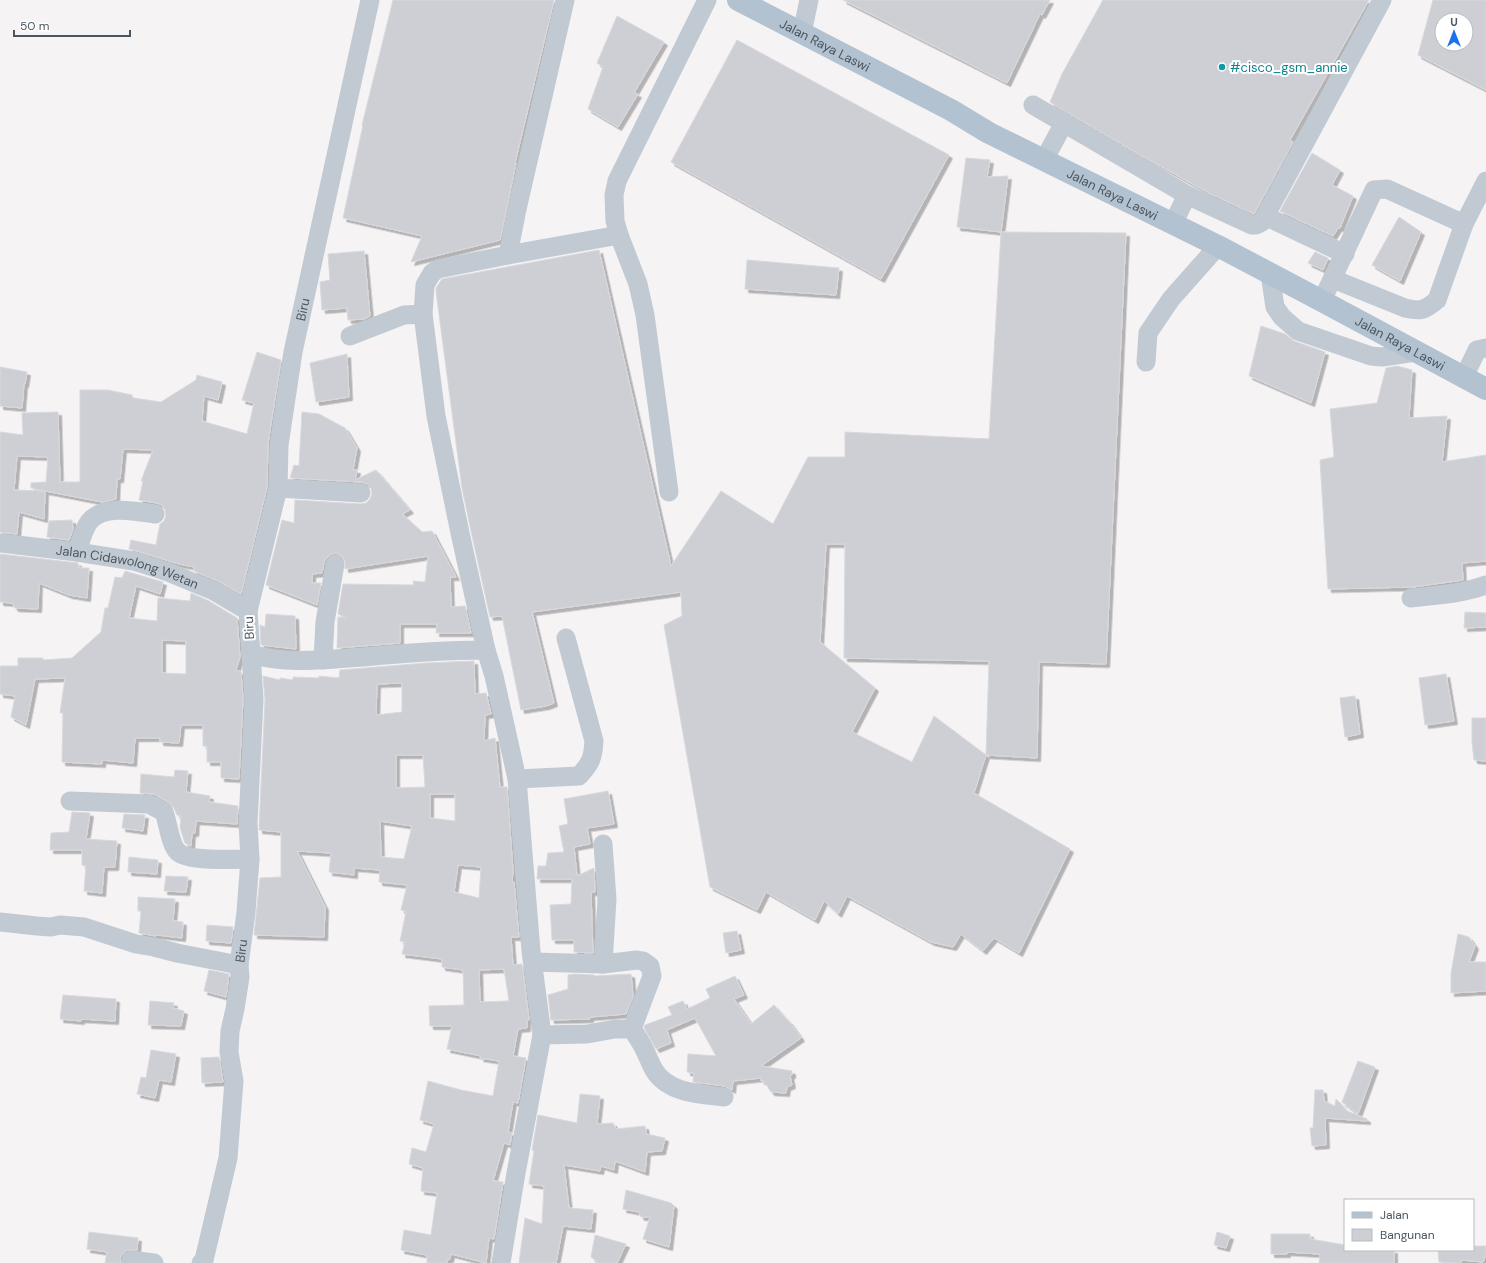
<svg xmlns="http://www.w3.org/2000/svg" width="1486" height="1263" viewBox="0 0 1486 1263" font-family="'DM Sans',sans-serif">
<defs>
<filter id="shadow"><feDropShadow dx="3.5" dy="3.5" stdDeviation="0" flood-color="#0004"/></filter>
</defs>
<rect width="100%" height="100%" fill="#f5f3f3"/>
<g fill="#cdcfd5" stroke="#d7d9de" fill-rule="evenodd" filter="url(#shadow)">
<polygon points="393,0 554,0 515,163 516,163 500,240 411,262 422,236 343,218 363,125 362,125"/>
<polygon points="843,0 1050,0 1042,15 1040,14 1007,83"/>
<polygon points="1103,0 1369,0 1290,140 1293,142 1254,214 1209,193 1142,156 1050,102 1062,74"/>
<path d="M1433 0H1486V90L1418 55ZM1442 20H1466V44H1442Z"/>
<polygon points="617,16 664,42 634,93 638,94 618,127 588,109 603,67 597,63"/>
<polygon points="737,40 949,155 881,279 671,162"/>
<polygon points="1312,153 1340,170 1332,185 1353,196 1340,228 1338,228 1333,236 1280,211"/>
<polygon points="966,158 990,160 987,177 1008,176 1001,232 957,227"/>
<polygon points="1399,217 1421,232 1400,281 1372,265"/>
<path d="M1001 232 1126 233 1106 664 1039 662 1037 758 986 755 974 793 1070 849 1019 953 994 938 983 951 961 934 953 947 931 942 847 896 838 914 824 901 815 920 766 892 757 910 710 887 664 625 682 616 681 592 532 612 554 703 546 706 521 710 502 616 490 617 471 531 462 488 436 292V288L442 279 599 250 671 566 721 491 773 524 808 457H845V432L989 439ZM826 544H845L844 658 989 661 986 755 934 716 912 762 852 732 875 688 820 642Z"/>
<polygon points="364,251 370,316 364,319 348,320 347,308 322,310 320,282 330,280 328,254"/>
<polygon points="1315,252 1328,258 1323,270 1308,263"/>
<polygon points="747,260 839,268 836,295 745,289"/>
<polygon points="1261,326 1285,334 1294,341 1325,352 1311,403 1249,376"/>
<path d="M257 352 281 360 268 443 267 487 241 594 218 581 194 571V567L179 564 137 551 129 549 131 540 156 545 160 524 164 521 166 516 165 510 162 505 157 503 139 500 143 481H141L153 450 123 449 120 479H117L116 499 102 502 45 491 44 519 19 512 17 534 0 532V432L23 435 22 413 58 412 60 482H80V390H108L132 395 133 398 161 402 196 380 197 375 222 382 218 400 204 396 202 421 247 434 254 403 242 400ZM17 456 48 457 46 482 31 483V488L45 491 14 490Z"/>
<polygon points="347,354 349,397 316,402 310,363"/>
<polygon points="1397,366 1412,370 1409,418 1447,416 1442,462 1486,455 1486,561 1462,563 1463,580 1456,581 1413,587 1328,589 1320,460 1334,457 1330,409 1377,403 1386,368"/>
<polygon points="0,367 27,372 25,384 24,384 22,408 0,406"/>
<polygon points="302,412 319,414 345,428 357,448 353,470 357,470 355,480 376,470 410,510 402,514 422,532 432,531 456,577 450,577 451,607 465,606 471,633 436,633 437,624 400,624 400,643 337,648 338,617 347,618 338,614 343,584 414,585 413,581 425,582 428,556 345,569 345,561 342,556 336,553 331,554 327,557 324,562 322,573 312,574 312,583 321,583 317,605 266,585 282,520 294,523 295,500 361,504 366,503 370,499 372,494 371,488 367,484 362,482 290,478 294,465 299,466"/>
<polygon points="72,520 73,529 69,540 47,537 49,521"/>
<polygon points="0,554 78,563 79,568 89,568 87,598 69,595 39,583 38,609 15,608 12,603 0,602"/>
<path d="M125 571 163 582 160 594 136 586 129 618 157 621 158 598 190 601 191 593 209 601 237 618 240 657 236 670 241 672 243 699 239 779 221 778V762H207V746H203V725H181L179 743 160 742V738H135L133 763 102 760V764L62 762 63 713H60L65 678 35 679 26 725 11 717 15 696 0 694V666H18V658H43V660L72 658 101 632 105 608H108L115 577 122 578ZM162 640 186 641V674L162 673Z"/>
<polygon points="1465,612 1486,613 1486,627 1464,628"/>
<polygon points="266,614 295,616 296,649 261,645 260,625 265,627"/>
<path d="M474 661 475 694 486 693 491 714 485 715 484 741 495 738 500 787H507L513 871 512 882H514L519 937H511L513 965 522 964 529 1020H527V1028L518 1029 513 1056 526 1058 518 1103 513 1102 508 1132 512 1133 510 1145 504 1143 493 1181 503 1182 494 1239 489 1238 486 1263 451 1254 450 1259H448L447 1263H427V1255L401 1250 404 1230 431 1235 437 1193 421 1191 423 1168 409 1164 412 1148 426 1152 434 1124 420 1120 428 1081 461 1090 493 1096 499 1061 480 1058 481 1056 447 1049 452 1026H430L429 1006 464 1005 463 970 442 967V959L402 954 405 942 400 941 406 912 401 910 407 885 379 882 380 870 354 868V875L329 872 331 853 297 851 325 907 324 937 254 935 260 878 281 877V832L259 830 265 700 263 676 280 680V678L293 680V677L319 678V676L339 678 340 670 426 663ZM402 683V712L376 715 377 684ZM396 755H423L425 787 396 788ZM430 794H455V821L430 818ZM380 821 412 826 404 859 381 857ZM458 865 481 867 479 898 454 892ZM504 969 509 1001 480 1002 479 970Z"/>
<polygon points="1446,674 1454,721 1425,725 1419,678"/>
<polygon points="1355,696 1360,734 1345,737 1340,698"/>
<polygon points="1472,718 1486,718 1486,761 1474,760 1472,742"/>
<polygon points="175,770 188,771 186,792 210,796 209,802 238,806 237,824 196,821 195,833 192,833 191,846 185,843 180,828 181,816 177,815 174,808 170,803 154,794 140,793 141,774 174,777"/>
<polygon points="608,791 614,824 587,828 590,844 574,847 577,876 594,868 595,892 591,892 593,953 574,952 574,940 552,940 550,905 571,904 572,879 537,879 538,866 546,866 548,853 564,852 559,826 568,824 564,799"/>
<polygon points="72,812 90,813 86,839 117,841 115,867 104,867 102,893 84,891 86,866 82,865 82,850 50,850 51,833 69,832"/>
<polygon points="124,814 145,815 143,831 122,828"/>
<polygon points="129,857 158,860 157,874 128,872"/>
<polygon points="166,876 188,877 186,892 164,891"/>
<polygon points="138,897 175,899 173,921 183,922 182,938 157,935 156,936 139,933 141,911 138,911"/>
<polygon points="207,925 233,927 231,943 206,941"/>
<polygon points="737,931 741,950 726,953 723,933"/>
<polygon points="1458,934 1469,937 1475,946 1469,962 1486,962 1486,991 1451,993 1451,973"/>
<polygon points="209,970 229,974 226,997 204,991"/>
<polygon points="575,974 594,975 595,976 631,974 633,996 626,1014 590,1017 590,1019 551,1020 548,995 568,989 568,975"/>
<polygon points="735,976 744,995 734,999 751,1024 774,1005 788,1021 789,1021 801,1038 761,1066 792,1071 792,1075 790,1075 792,1085 787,1087 786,1093 771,1092 764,1081 761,1081 761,1078 733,1081 732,1090 725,1086 693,1082 694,1073 687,1072 688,1054 716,1056 695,1018 667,1030 671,1043 656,1049 644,1028 645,1025 672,1015 668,1007 683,1001 687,1009 710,998 706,989"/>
<polygon points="63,995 116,999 115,1021 81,1019 81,1021 60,1019"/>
<polygon points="150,1001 174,1003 173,1008 184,1011 181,1026 148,1025"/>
<polygon points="151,1050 176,1054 171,1082 159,1080 155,1098 137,1094 141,1077 146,1078"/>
<polygon points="219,1057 223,1082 202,1083 201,1058"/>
<polygon points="1358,1061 1375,1067 1358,1114 1342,1102"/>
<polygon points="1315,1090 1323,1090 1324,1101 1335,1106 1336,1099 1347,1111 1367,1119 1367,1121 1325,1118 1326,1145 1312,1146 1310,1128 1313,1128"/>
<polygon points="580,1094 600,1096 597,1124 613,1123 616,1129 645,1126 646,1134 665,1138 662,1151 647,1152 645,1172 615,1161 614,1170 601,1166 600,1171 564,1165 569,1208 593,1210 591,1229 563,1226 556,1263 519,1263 525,1218 542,1224 544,1186 529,1184 534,1151 532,1150 538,1115 577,1123"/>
<polygon points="626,1190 671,1203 674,1206 669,1247 643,1239 650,1217 641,1217 639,1212 623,1209"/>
<polygon points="89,1232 138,1238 137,1250 127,1250 123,1253 120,1258 121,1263 105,1263 107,1252 87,1249"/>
<polygon points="1217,1232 1230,1236 1226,1248 1214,1245"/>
<polygon points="1271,1234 1310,1234 1310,1239 1345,1245 1345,1250 1394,1250 1394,1263 1319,1263 1320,1254 1287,1252 1287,1254 1271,1254"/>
<polygon points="595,1235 626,1244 617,1263 599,1263 591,1257"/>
<polygon points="1473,1246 1486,1246 1486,1255 1483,1262 1461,1260 1461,1263 1439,1262 1438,1250 1473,1250"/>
</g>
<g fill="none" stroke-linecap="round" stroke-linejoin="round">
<g stroke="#c1cad2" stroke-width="19">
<polyline points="802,33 809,0"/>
<polyline points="1033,105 1187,195 1252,225 1256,225 1262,222 1382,0"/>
<polyline points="1044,160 1064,123"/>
<polyline points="1265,216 1345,254"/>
<polyline points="1173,224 1187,195"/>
<polyline points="508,255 619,235"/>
<polyline points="1270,274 1275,307 1282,317 1298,331 1371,356 1382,357 1416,352"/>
<path d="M1333 279 1405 308C1421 312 1425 310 1437 300L1464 224 1486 181"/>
<polyline points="1327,290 1374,190 1387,189 1464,224"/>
<polyline points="350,336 404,315 423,314"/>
<polyline points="1146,362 1148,333 1171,299 1218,246"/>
<polyline points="1464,377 1477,350 1486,348"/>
<polyline points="278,488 361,493"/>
<polyline points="669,492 645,315 638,284 619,235 615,221 614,195 617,181 707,0"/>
<path id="s1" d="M0 543 77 552 134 561 168 572 214 591 248 611"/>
<path d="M77 552C80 543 83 530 89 522 103 504 135 511 155 514"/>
<path d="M1411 598C1436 595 1462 594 1486 585"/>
<polyline points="486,650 460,533 436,416 423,314 425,285 432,273 438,269 508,255 517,209 565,0"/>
<path d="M251 654C288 665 326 659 364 657 405 653 445 650 486 650L494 676 517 779 531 951 542 1035 516 1173 501 1263"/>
<polyline points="323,660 325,622 335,564"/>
<path d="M517 779 579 776C591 763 593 758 594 741L566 638"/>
<path d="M70 801 149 804 164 812C168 822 170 845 178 852 189 862 235 859 250 859"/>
<polyline points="603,844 607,899 603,964"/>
<polyline points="0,922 37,926 51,927 60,925 84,927 136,944 154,947 177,953 239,965"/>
<polyline points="533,962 603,964 637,960 643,961 650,966 652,976 632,1029"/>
<path d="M542 1035 587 1034 615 1029H632C637 1037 643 1045 646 1053 649 1059 651 1065 654 1070 668 1093 699 1094 724 1097"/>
<polyline points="131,1260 154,1263"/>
<path id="s2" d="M201 1263 204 1260 228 1158 234 1081 229 1052 230 1031 235 1009 240 977 239 965 246 912 250 859 248 823 254 699 248 611 278 488 279 445 293 352 370 0"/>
</g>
<path stroke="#b3c2d1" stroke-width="22" id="s3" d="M738 0 951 110 989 133 1218 246 1322 301 1486 389"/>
</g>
<circle fill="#0f9aa8" stroke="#fff" stroke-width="1.5" cx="1222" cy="67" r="4"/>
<g text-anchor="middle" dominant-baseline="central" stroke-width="4" stroke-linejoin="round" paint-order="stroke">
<g font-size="13" fill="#4a5661" stroke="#fff">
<text stroke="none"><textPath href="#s3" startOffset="98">Jalan Raya Laswi</textPath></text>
<text stroke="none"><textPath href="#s3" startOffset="422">Jalan Raya Laswi</textPath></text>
<text stroke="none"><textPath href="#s2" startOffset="966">Biru</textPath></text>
<text stroke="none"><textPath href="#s3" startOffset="746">Jalan Raya Laswi</textPath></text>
<text stroke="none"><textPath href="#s1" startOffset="130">Jalan Cidawolong Wetan</textPath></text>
<text transform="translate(249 628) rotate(-93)">Biru</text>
<text stroke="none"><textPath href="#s2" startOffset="318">Biru</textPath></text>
</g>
<g font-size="13" fill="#0d838f" stroke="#fff" text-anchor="start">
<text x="1230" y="67">#cisco_gsm_annie</text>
</g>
</g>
<rect x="1344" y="1199" width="130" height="52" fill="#ffffff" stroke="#b7bbc0"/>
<rect x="1352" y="1212" width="20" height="6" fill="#b3c2d1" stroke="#b7bbc0"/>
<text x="1380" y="1219" font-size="12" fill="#4a5661">Jalan</text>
<rect x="1352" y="1229" width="20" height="12" fill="#cdcfd5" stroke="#b7bbc0"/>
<text x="1380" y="1239" font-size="12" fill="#4a5661">Bangunan</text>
<g transform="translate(1454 32)"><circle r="19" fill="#ffffff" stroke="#b7bbc0"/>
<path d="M0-3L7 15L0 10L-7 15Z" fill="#1a73e8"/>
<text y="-6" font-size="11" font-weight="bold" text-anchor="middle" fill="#4a5661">U</text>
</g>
<path d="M14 30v6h116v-6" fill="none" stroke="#4a5661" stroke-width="2"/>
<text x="20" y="30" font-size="12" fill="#4a5661" stroke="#ffffff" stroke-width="3" paint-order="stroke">50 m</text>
</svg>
